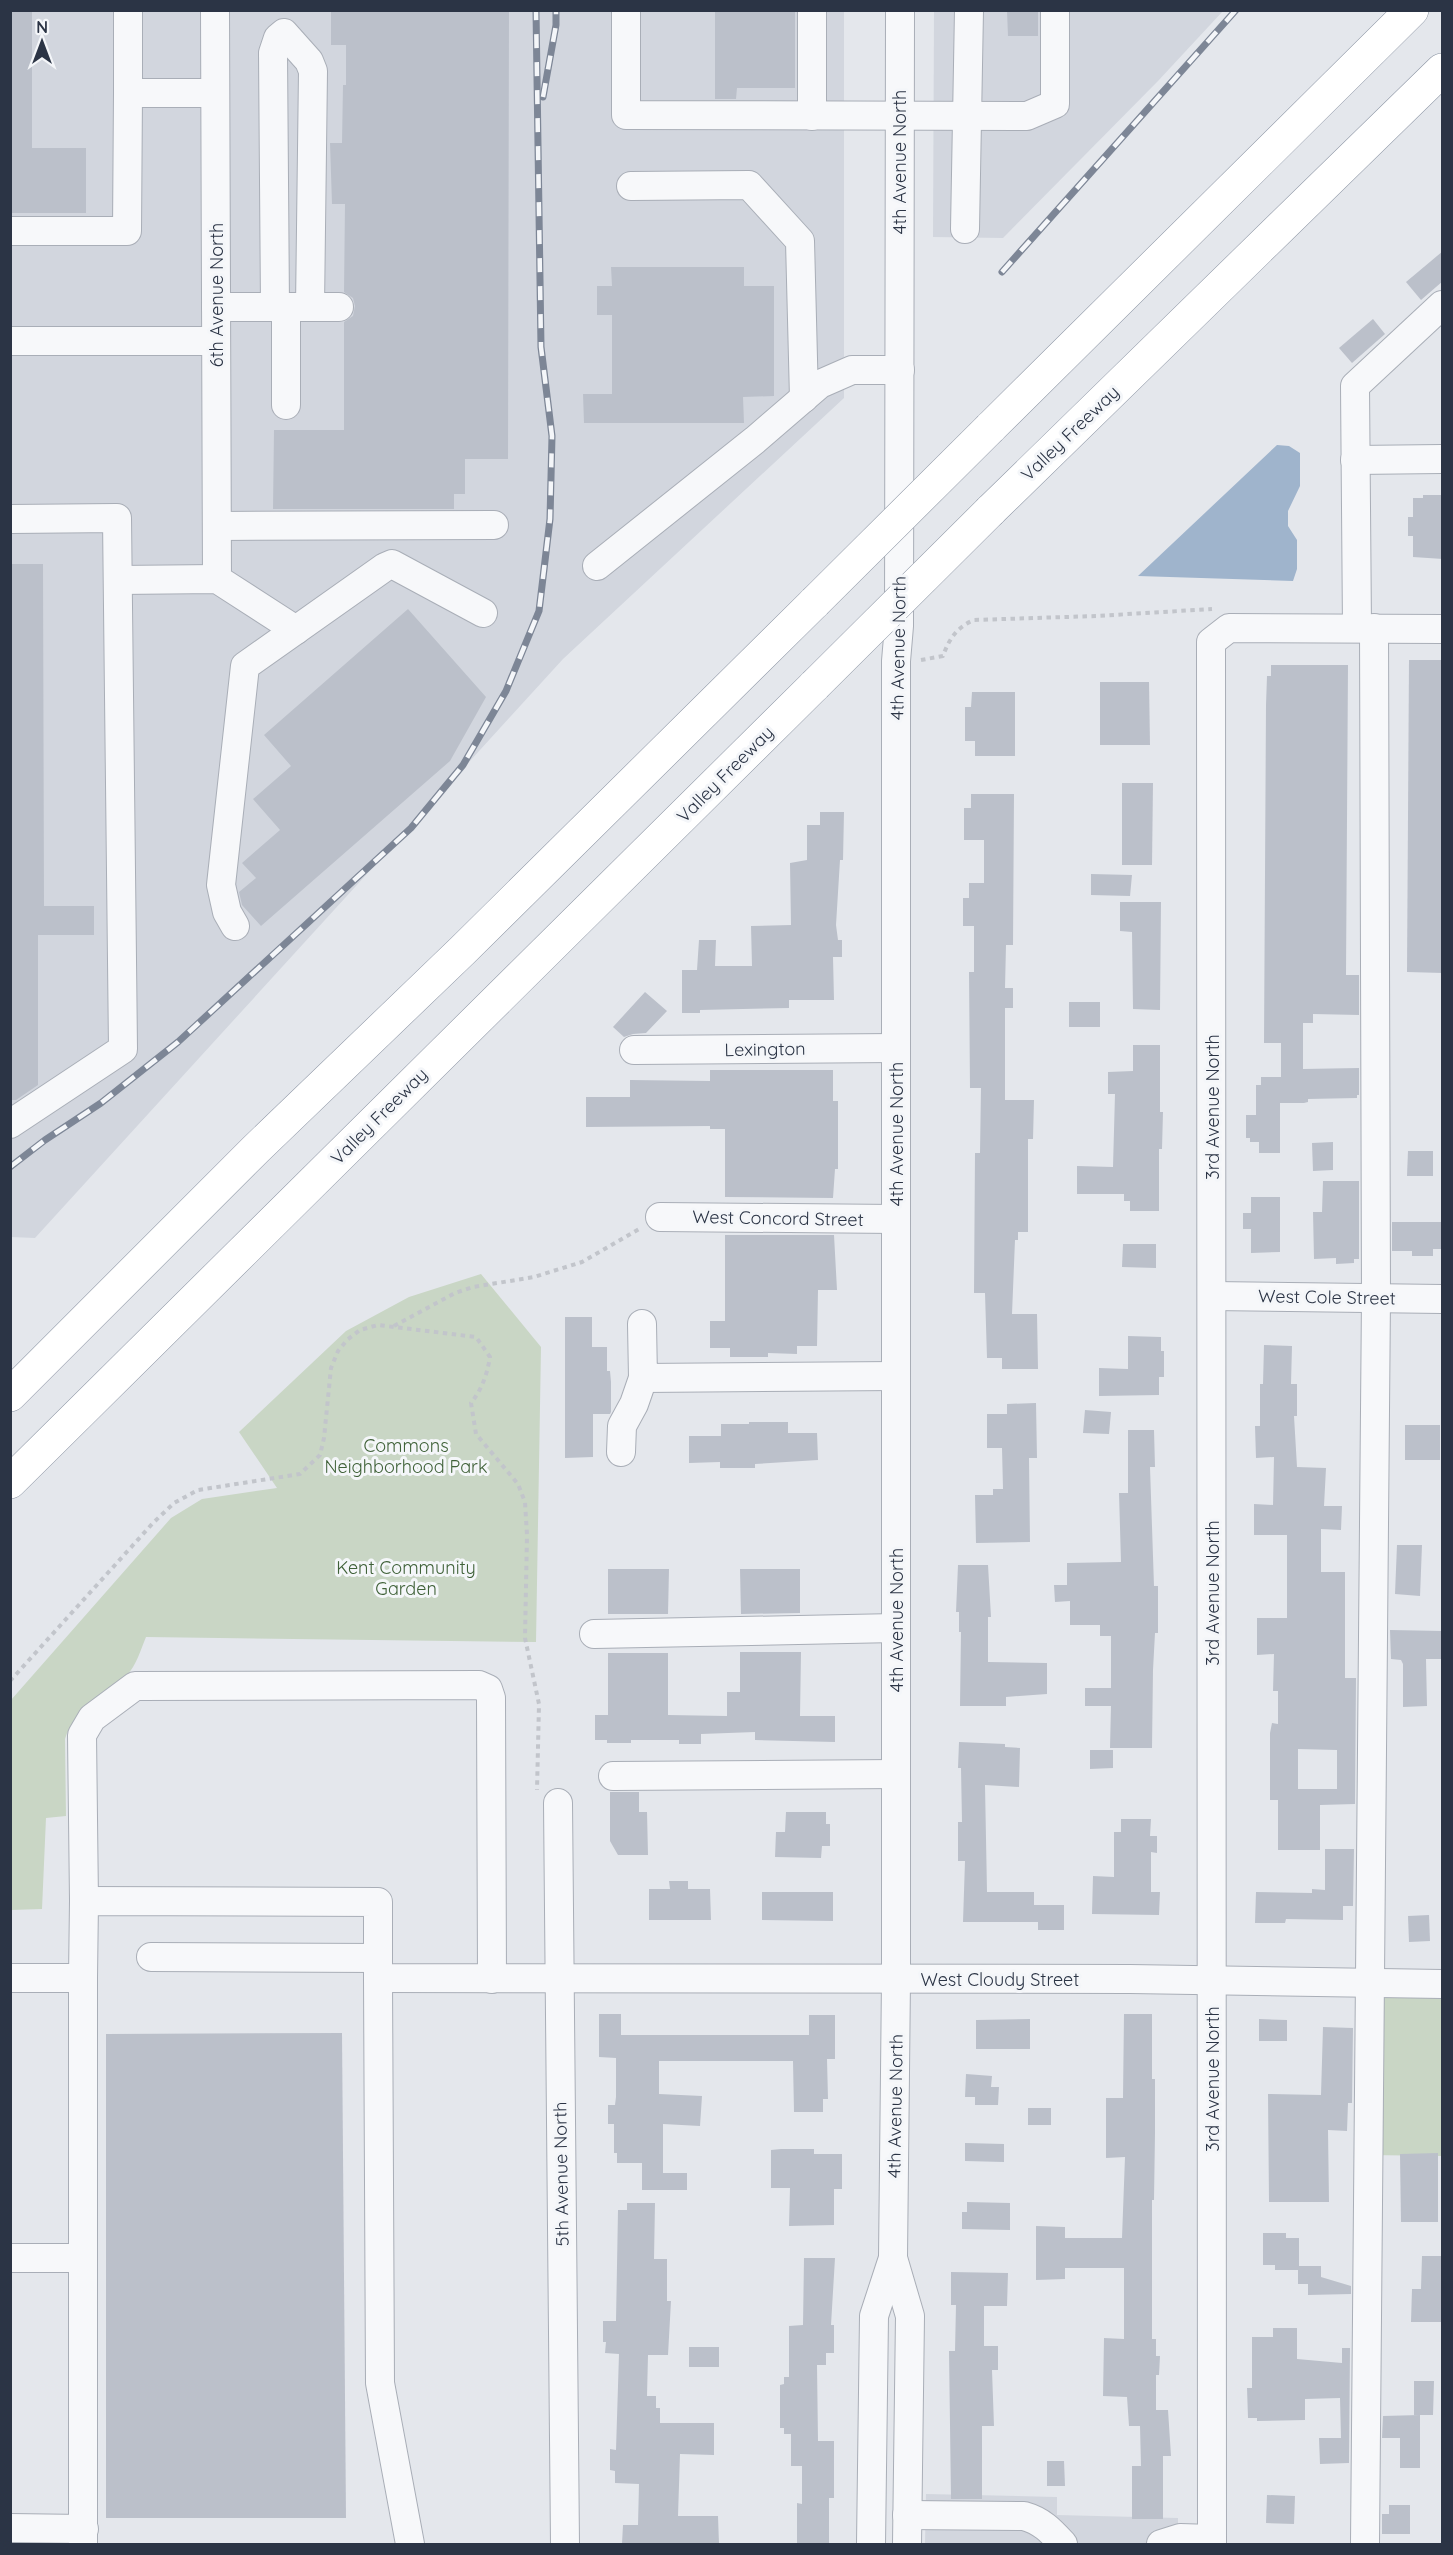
<svg xmlns="http://www.w3.org/2000/svg" width="1453" height="2555" viewBox="0 0 1453 2555" font-family="Quicksand,sans-serif">
<rect width="100%" height="100%" fill="#e4e7ec"/>
<g fill="#d2d6de">
<polygon points="11,11 844,11 844,398 563,659 35,1238 11,1237"/>
<polygon points="934,11 1223,11 1158,81 1003,238 933,237"/>
<polygon points="926,2494 1057,2497 1057,2515 1178,2518 1178,2544 925,2544"/>
</g>
<g fill="#c9d6c5">
<path d="M481 1274 541 1347 536 1642 146 1637C141 1649 136 1666 127 1675 106 1696 74 1709 65 1739L66 1816 46 1818 42 1909 11 1910V1700L171 1518 202 1499 277 1488 239 1432 346 1331 409 1297Z"/>
<polygon points="1371,1984 1442,1984 1442,2156 1369,2155"/>
</g>
<polygon fill="#9fb4cc" points="1277,445 1289,446 1300,453 1300,486 1288,511 1288,526 1297,540 1297,569 1293,581 1138,576"/>
<g fill="#bbc0ca" fill-rule="evenodd">
<polygon points="10,10 32,10 32,148 86,148 86,213 10,213"/>
<polygon points="331,10 509,10 508,459 465,459 465,494 454,494 454,509 273,509 274,430 344,430 344,322 353,316 355,306 353,298 344,292 345,204 332,204 330,143 342,143 343,85 346,85 346,45 331,45"/>
<polygon points="715,10 795,10 795,88 737,88 736,99 715,99"/>
<polygon points="1007,10 1038,10 1038,36 1008,36"/>
<polygon points="1443,251 1443,281 1421,300 1406,282"/>
<polygon points="611,267 744,267 744,286 774,286 774,396 743,397 744,423 584,423 583,394 612,394 612,315 597,315 597,286 612,286"/>
<polygon points="1373,319 1385,334 1352,363 1339,348"/>
<polygon points="1423,495 1443,495 1443,559 1413,557 1413,536 1408,536 1408,517 1413,517 1413,498 1423,498"/>
<polygon points="10,564 43,564 44,906 94,906 94,935 38,935 38,1085 16,1100 10,1100"/>
<polygon points="408,609 486,697 450,761 261,926 242,905 239,892 256,878 242,863 280,830 253,799 291,766 264,735"/>
<polygon points="1409,660 1443,660 1443,973 1407,972"/>
<polygon points="1271,665 1348,665 1346,975 1359,975 1359,1015 1313,1014 1313,1023 1303,1023 1303,1069 1359,1068 1359,1095 1357,1095 1357,1098 1308,1099 1308,1102 1304,1103 1280,1103 1280,1153 1259,1153 1259,1142 1250,1142 1250,1138 1246,1138 1246,1115 1256,1115 1256,1085 1261,1085 1261,1077 1281,1077 1281,1043 1264,1043 1266,705 1267,676 1271,676"/>
<polygon points="1100,682 1149,682 1150,745 1100,745"/>
<polygon points="972,692 1015,692 1015,756 975,756 975,741 965,741 965,707 971,707"/>
<polygon points="1122,783 1153,783 1152,865 1122,865"/>
<polygon points="971,794 1014,794 1013,945 1006,945 1005,988 1013,988 1013,1008 1005,1008 1005,1100 1034,1100 1033,1139 1028,1139 1028,1232 1018,1232 1018,1240 1015,1240 1012,1314 1037,1314 1038,1369 1002,1369 1002,1358 987,1358 985,1293 974,1293 975,1153 980,1153 981,1088 970,1088 969,972 974,972 974,926 963,926 963,898 969,898 969,883 984,883 984,840 964,840 964,808 971,808"/>
<polygon points="820,812 844,812 843,860 840,860 836,925 838,940 842,940 842,957 833,957 834,1000 789,1000 789,1008 700,1010 700,1013 682,1013 682,970 697,970 699,940 716,940 715,966 752,966 751,926 791,925 790,863 807,860 807,825 820,825"/>
<polygon points="1091,874 1132,875 1130,896 1091,895"/>
<polygon points="1120,902 1161,902 1160,1010 1133,1009 1132,932 1120,931"/>
<polygon points="645,992 667,1011 646,1033 633,1034 624,1037 613,1027"/>
<rect x="1069" y="1002" width="31" height="25"/>
<polygon points="1133,1045 1160,1045 1160,1112 1163,1112 1162,1149 1159,1149 1159,1211 1130,1211 1130,1201 1124,1201 1124,1194 1077,1194 1077,1166 1113,1167 1115,1094 1108,1094 1108,1072 1133,1071"/>
<polygon points="710,1070 833,1070 833,1101 838,1101 838,1169 835,1169 833,1198 725,1197 725,1129 710,1129 710,1126 586,1127 586,1097 630,1097 630,1080 710,1081"/>
<polygon points="1333,1142 1333,1170 1313,1171 1312,1143"/>
<polygon points="1408,1151 1433,1151 1433,1176 1407,1176"/>
<polygon points="1323,1181 1359,1181 1359,1259 1354,1259 1354,1263 1336,1264 1336,1258 1314,1259 1313,1212 1322,1212"/>
<polygon points="1251,1197 1280,1197 1280,1252 1251,1253 1251,1229 1243,1229 1243,1213 1251,1213"/>
<polygon points="1392,1222 1443,1222 1443,1249 1433,1249 1433,1256 1412,1256 1412,1251 1392,1251"/>
<polygon points="725,1235 834,1235 837,1290 818,1290 817,1346 797,1346 797,1354 768,1353 768,1357 730,1357 730,1348 710,1348 710,1321 725,1321"/>
<polygon points="1123,1244 1156,1244 1156,1268 1122,1267"/>
<polygon points="565,1317 592,1317 592,1347 607,1347 607,1371 610,1371 611,1382 611,1412 610,1414 593,1414 593,1457 565,1458"/>
<polygon points="1128,1336 1161,1337 1161,1351 1164,1351 1164,1377 1159,1377 1159,1395 1099,1396 1099,1368 1128,1369"/>
<path d="M1264 1345 1292 1346 1291 1384H1297V1416H1294L1297 1467 1326 1468 1324 1506H1342L1341 1530 1321 1529V1572H1345V1678H1356L1355 1804 1320 1805V1850H1278V1800H1270V1733L1272 1723 1278 1724V1691H1273L1274 1654 1257 1655V1618H1287V1535H1254V1504L1273 1505 1274 1457 1256 1458 1255 1426H1260V1384H1263ZM1298 1749 1337 1750V1789H1298Z"/>
<polygon points="1036,1403 1037,1458 1029,1458 1030,1542 976,1543 975,1495 993,1495 993,1489 1003,1489 1002,1448 987,1448 987,1414 1007,1414 1007,1404"/>
<polygon points="1085,1410 1111,1412 1109,1434 1083,1433"/>
<polygon points="749,1422 788,1422 788,1433 817,1433 818,1460 755,1464 755,1468 720,1468 720,1462 689,1463 689,1436 721,1436 721,1424 749,1424"/>
<rect x="1405" y="1425" width="35" height="35"/>
<polygon points="1128,1430 1154,1430 1155,1467 1150,1467 1154,1586 1158,1586 1158,1633 1155,1633 1153,1670 1152,1748 1110,1748 1111,1706 1085,1706 1085,1688 1111,1688 1111,1636 1100,1636 1100,1625 1070,1625 1070,1601 1055,1602 1054,1585 1067,1585 1067,1563 1121,1562 1119,1493 1128,1493"/>
<polygon points="1397,1545 1422,1545 1420,1596 1395,1594"/>
<polygon points="958,1565 988,1565 991,1617 988,1617 988,1662 1047,1663 1047,1694 1006,1697 1006,1706 960,1706 961,1632 959,1632 959,1612 956,1612"/>
<polygon points="608,1569 669,1569 668,1614 608,1614"/>
<polygon points="740,1569 800,1569 800,1613 741,1614"/>
<polygon points="1390,1630 1443,1631 1443,1659 1426,1659 1427,1706 1403,1707 1403,1664 1401,1660 1391,1659"/>
<polygon points="740,1652 801,1652 800,1716 835,1716 835,1742 755,1740 755,1732 701,1734 701,1744 679,1744 679,1740 631,1740 631,1743 607,1743 607,1740 595,1740 595,1715 608,1715 608,1653 668,1653 668,1715 727,1716 727,1692 740,1692"/>
<polygon points="959,1742 1005,1744 1005,1747 1020,1748 1019,1787 985,1785 987,1892 1034,1892 1034,1905 1064,1905 1064,1930 1038,1930 1038,1922 963,1922 965,1861 958,1861 958,1822 962,1822 961,1768 958,1768"/>
<polygon points="1090,1750 1113,1750 1113,1768 1090,1769"/>
<polygon points="610,1792 639,1792 639,1812 647,1812 648,1855 618,1855 610,1841"/>
<polygon points="786,1812 826,1812 826,1824 830,1824 830,1846 822,1846 821,1858 775,1857 776,1832 785,1832"/>
<polygon points="1121,1819 1151,1819 1150,1836 1157,1836 1157,1853 1151,1852 1151,1892 1160,1892 1159,1915 1092,1914 1093,1876 1114,1877 1114,1832 1121,1832"/>
<polygon points="1325,1849 1354,1849 1353,1906 1343,1906 1343,1920 1286,1919 1285,1923 1255,1923 1256,1892 1312,1893 1312,1889 1325,1890"/>
<polygon points="669,1881 688,1881 688,1889 710,1889 711,1920 649,1920 649,1889 670,1889"/>
<polygon points="762,1892 833,1892 833,1921 762,1920"/>
<polygon points="1429,1915 1430,1941 1409,1942 1408,1916"/>
<polygon points="599,2014 621,2014 621,2035 809,2035 809,2015 835,2015 835,2059 827,2059 828,2099 823,2099 823,2112 794,2112 793,2061 659,2061 659,2094 702,2096 700,2126 663,2124 663,2173 687,2173 687,2190 642,2190 642,2163 617,2163 617,2153 614,2153 614,2124 608,2124 608,2105 615,2105 616,2097 616,2058 599,2057"/>
<polygon points="1124,2014 1152,2014 1152,2079 1155,2079 1155,2133 1154,2200 1152,2200 1152,2339 1156,2339 1156,2356 1160,2356 1159,2375 1156,2375 1156,2410 1168,2410 1171,2456 1163,2456 1163,2519 1132,2519 1132,2466 1141,2466 1140,2426 1129,2426 1127,2397 1103,2396 1104,2338 1124,2339 1124,2268 1065,2268 1065,2279 1036,2280 1036,2226 1065,2227 1065,2238 1122,2238 1125,2157 1106,2158 1106,2098 1123,2098"/>
<polygon points="1030,2019 1030,2049 976,2049 976,2020"/>
<polygon points="1259,2019 1287,2020 1287,2041 1259,2041"/>
<polygon points="1323,2027 1353,2028 1352,2103 1348,2103 1347,2131 1328,2130 1329,2202 1269,2202 1268,2094 1321,2095"/>
<polygon points="342,2033 346,2518 106,2518 106,2034"/>
<polygon points="966,2074 992,2076 991,2087 999,2087 998,2105 975,2105 975,2097 965,2097"/>
<rect x="1028" y="2108" width="23" height="17"/>
<polygon points="965,2143 1004,2144 1004,2162 965,2161"/>
<polygon points="781,2149 814,2149 814,2154 842,2154 842,2189 834,2189 834,2225 789,2226 790,2188 771,2188 771,2150"/>
<polygon points="1438,2153 1438,2222 1401,2222 1400,2154"/>
<polygon points="967,2202 1010,2203 1010,2230 962,2229 962,2212 967,2212"/>
<polygon points="627,2203 655,2203 654,2259 667,2259 667,2301 671,2301 668,2355 648,2355 647,2396 656,2396 656,2408 660,2408 660,2423 714,2423 714,2455 680,2454 678,2516 718,2516 719,2544 622,2544 623,2525 638,2525 639,2484 615,2483 615,2471 610,2470 610,2449 616,2450 619,2354 605,2353 606,2342 603,2342 603,2321 616,2321 618,2210 627,2210"/>
<polygon points="1263,2233 1286,2233 1286,2238 1299,2238 1299,2266 1321,2266 1321,2277 1351,2286 1351,2294 1308,2295 1308,2284 1298,2284 1298,2270 1275,2270 1275,2265 1263,2265"/>
<polygon points="1422,2256 1443,2256 1443,2322 1411,2322 1412,2289 1421,2289"/>
<polygon points="804,2258 835,2258 831,2325 834,2325 834,2353 826,2353 826,2365 817,2365 818,2441 834,2441 834,2498 829,2498 829,2544 797,2544 797,2503 802,2504 802,2466 791,2466 791,2434 784,2434 784,2428 780,2428 780,2385 784,2384 784,2377 789,2377 789,2326 803,2325"/>
<polygon points="951,2272 1008,2273 1007,2306 984,2306 984,2346 998,2346 998,2370 992,2370 994,2426 982,2426 982,2499 951,2499 949,2351 955,2351 956,2305 951,2305"/>
<polygon points="1273,2328 1297,2328 1297,2359 1342,2363 1342,2348 1350,2348 1349,2463 1320,2464 1319,2438 1341,2438 1340,2398 1305,2399 1305,2420 1257,2421 1257,2418 1248,2418 1247,2388 1252,2388 1252,2337 1273,2337"/>
<rect x="689" y="2347" width="30" height="20"/>
<polygon points="1414,2381 1434,2381 1433,2415 1414,2415"/>
<polygon points="1420,2415 1420,2468 1400,2468 1400,2438 1382,2438 1383,2416"/>
<polygon points="1047,2461 1064,2461 1065,2486 1047,2486"/>
<polygon points="1267,2495 1295,2496 1294,2524 1266,2523"/>
<polygon points="1389,2505 1410,2505 1410,2534 1382,2534 1382,2514 1389,2514"/>
</g>
<g fill="none" stroke-linecap="round" stroke-linejoin="round">
<defs>
<g id="minor">
<polyline points="128,10 128,93"/>
<polyline points="215,10 217,579"/>
<polyline points="626,10 626,115 1027,116 1055,104 1055,10"/>
<polyline points="900,10 899,626 896,661 896,1979 893,2258 910,2316 907,2544"/>
<polyline points="812,116 812,10"/>
<polyline points="631,186 749,185 800,241 804,398"/>
<polyline points="965,229 969,10"/>
<polyline points="10,231 127,231 128,93 215,93"/>
<polyline points="216,307 339,307"/>
<polyline points="275,307 273,53 278,38 284,33 309,61 313,71 310,307"/>
<polyline points="286,307 286,405"/>
<polyline points="10,341 216,341"/>
<polyline points="1355,460 1442,459"/>
<polyline points="10,519 117,518 123,1049 10,1124"/>
<polyline points="217,526 494,525"/>
<polyline points="597,566 755,440 820,384 852,370 900,370"/>
<polyline points="118,580 217,579 296,630"/>
<polyline points="1357,628 1355,386 1442,305"/>
<polyline points="235,926 227,912 221,885 245,666 385,567 392,564 483,613"/>
<polyline points="634,1050 896,1048"/>
<polyline points="660,1217 896,1219"/>
<polyline points="1212,1296 1442,1299"/>
<polyline points="642,1324 643,1378 896,1376"/>
<polyline points="621,1452 622,1426 634,1404 643,1378"/>
<polyline points="594,1634 896,1628"/>
<polyline points="613,1776 896,1774"/>
<polyline points="558,1803 565,2544"/>
<polyline points="84,1901 82,1735 92,1718 135,1686 479,1685 488,1689 491,1698 492,1979"/>
<polyline points="151,1957 378,1958"/>
<polyline points="10,1978 83,1978 84,1901 378,1902 378,1978 1130,1979 1442,1984"/>
<polyline points="378,1978 380,2383 410,2544"/>
<polyline points="10,2258 83,2258"/>
<path d="M907 2515 1024 2516C1042 2521 1051 2531 1063 2544"/>
<polyline points="10,2528 84,2529"/>
<polyline points="83,2544 83,1978"/>
<polyline points="871,2544 874,2316 893,2258"/>
<polyline points="1161,2544 1180,2538 1212,2539"/>
<polyline points="1212,2544 1211,642 1229,628 1442,629"/>
<polyline points="1365,2544 1376,1297 1374,628"/>
</g>
<g id="highway">
<polyline points="990,428 1412,10"/>
<polyline points="990,511 1442,70"/>
<polyline points="10,1395 256,1149 463,950 815,602"/>
<polyline points="10,1482 815,685"/>
</g>
</defs>
<use href="#minor" stroke="#a9aeb7" stroke-width="30"/>
<use href="#highway" stroke="#8b94a3" stroke-width="34"/>
<g stroke="#c2c5cb" stroke-width="4" stroke-dasharray="4.5 4.5" stroke-linecap="butt">
<path d="M921 660 943 656C949 639 957 627 974 620L1096 616 1212 609"/>
<polyline points="394,1326 455,1293 473,1287 534,1277 582,1262 639,1229"/>
<path d="M10 1681 153 1523 174 1503 198 1490 300 1474 320 1455 324 1438 331 1368 338 1351 347 1340 360 1330 378 1325 476 1337 490 1357C487 1375 482 1389 471 1403L476 1434 518 1484 525 1502 527 1535 525 1638 539 1704 537 1790"/>
</g>
<use href="#minor" stroke="#f7f8fa" stroke-width="28"/>
<use href="#highway" stroke="#fff" stroke-width="33"/>
<defs>
<g id="rail">
<polyline points="543,97 556,25 556,10"/>
<polyline points="1002,272 1236,10"/>
<polyline points="10,1167 45,1140 101,1103 178,1042 411,828 463,765 506,691 539,611 550,519 552,436 541,347 536,10"/>
</g>
</defs>
<use href="#rail" stroke="#7d8696" stroke-width="7"/>
<use href="#rail" stroke="#f4f6f9" stroke-width="4.5" stroke-dasharray="14" stroke-linecap="butt"/>
<defs>
<g id="highway-bridge">
<polyline points="815,602 990,428"/>
<polyline points="815,685 990,511"/>
</g>
</defs>
<use href="#highway-bridge" stroke="#8b94a3" stroke-width="34" stroke-linecap="butt"/>
<use href="#highway-bridge" stroke="#fff" stroke-width="33"/>
</g>
<g text-anchor="middle" dominant-baseline="central" stroke-width="6" stroke-linejoin="round" paint-order="stroke">
<g font-size="18" fill="#2b3445" stroke="#f4f6f9">
<text transform="translate(899 162) rotate(-90)">4th Avenue North</text>
<text transform="translate(216 295) rotate(-90)">6th Avenue North</text>
<text transform="translate(1070 433) rotate(-44)">Valley Freeway</text>
<text transform="translate(898 648) rotate(-89)">4th Avenue North</text>
<text transform="translate(725 774) rotate(-45)">Valley Freeway</text>
<text transform="translate(765 1049) rotate(-1)">Lexington</text>
<text transform="translate(1212 1107) rotate(-90)">3rd Avenue North</text>
<text transform="translate(379 1116) rotate(-45)">Valley Freeway</text>
<text transform="translate(896 1134) rotate(-90)">4th Avenue North</text>
<text transform="translate(778 1218) rotate(1)">West Concord Street</text>
<text transform="translate(1327 1297) rotate(1)">West Cole Street</text>
<text transform="translate(1212 1593) rotate(-90)">3rd Avenue North</text>
<text transform="translate(896 1620) rotate(-90)">4th Avenue North</text>
<text x="1000" y="1979">West Cloudy Street</text>
<text transform="translate(1212 2079) rotate(-90)">3rd Avenue North</text>
<text transform="translate(895 2106) rotate(-89)">4th Avenue North</text>
<text transform="translate(561 2174) rotate(-91)">5th Avenue North</text>
</g>
<g font-size="18" fill="#3f6138" stroke="#f4f6f9">
<text x="406" y="1445">Commons<tspan x="406" dy="21">Neighborhood Park</tspan></text>
<text x="406" y="1567">Kent Community<tspan x="406" dy="21">Garden</tspan></text>
</g>
</g>
<rect width="1453" height="2555" fill="none" stroke="#2b3445" stroke-width="24"/>
<g transform="translate(42 42)" stroke="#f4f6f9" stroke-width="4.5" paint-order="stroke">
<path d="M0-4.5L10 22L0 15L-10 22Z" fill="#2b3445"/>
<text y="-9" font-size="16" font-weight="bold" text-anchor="middle" fill="#2b3445">N</text>
</g>
</svg>
